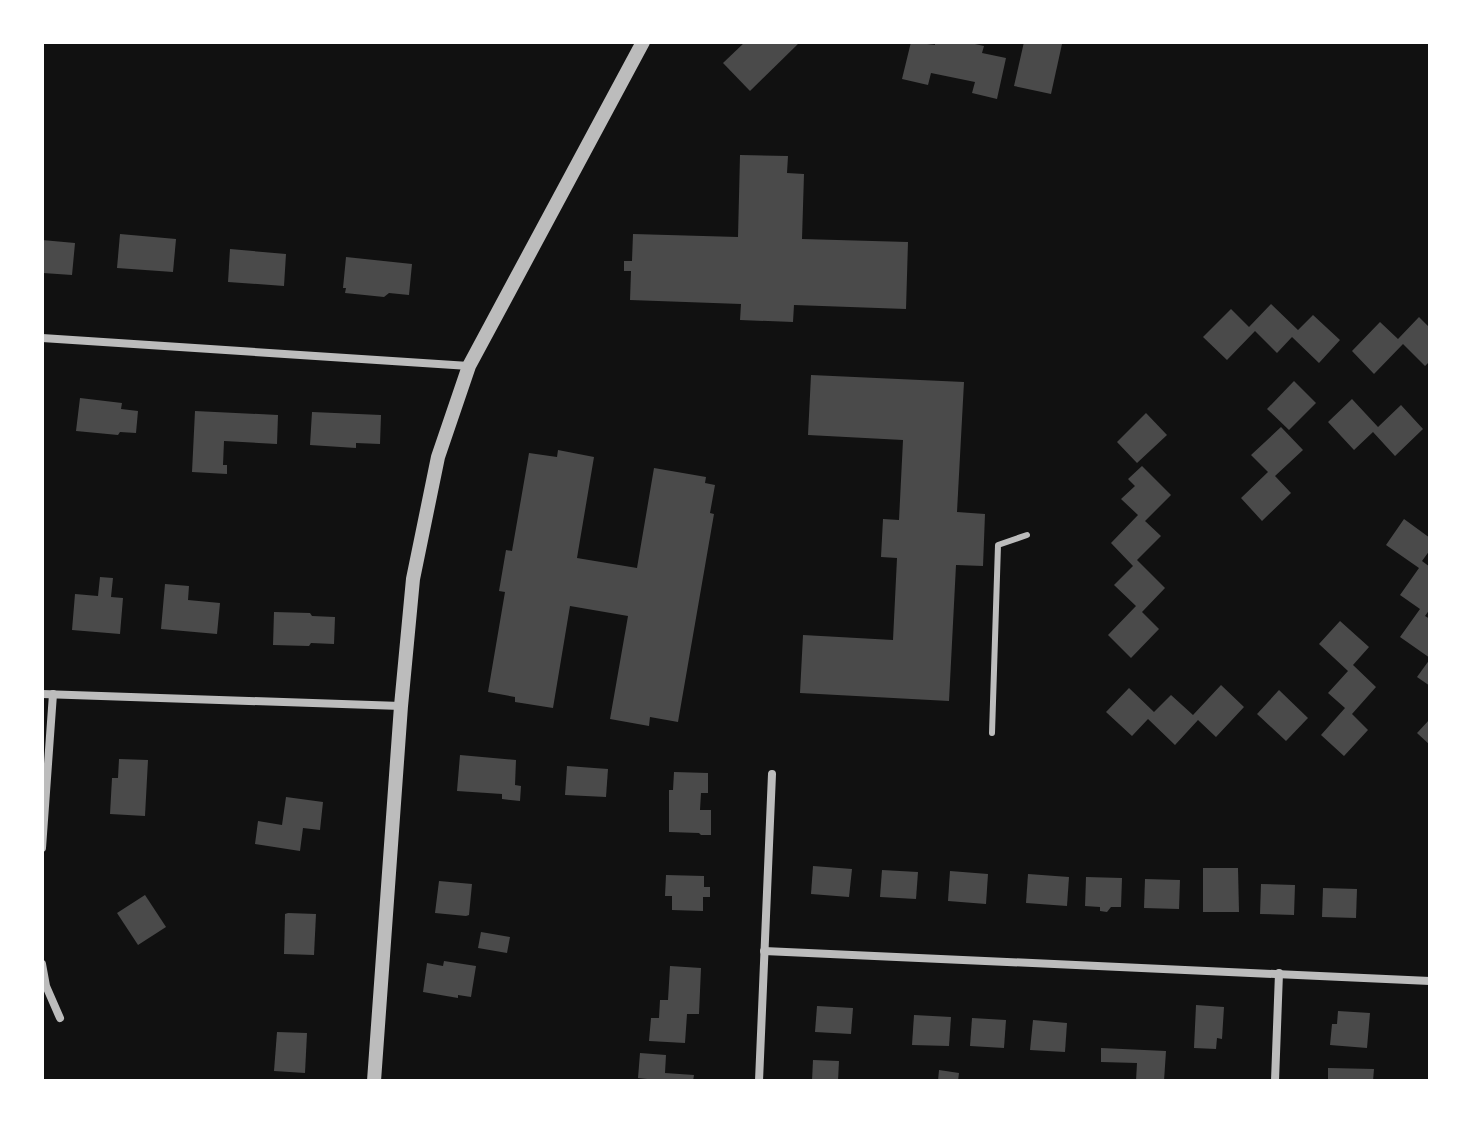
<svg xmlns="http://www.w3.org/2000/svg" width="1472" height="1123" viewBox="0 0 1472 1123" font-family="Spectral,serif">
<rect width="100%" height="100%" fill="#111"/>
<g fill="#4a4a4a">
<polygon points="745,42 800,42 750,91 723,63"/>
<polygon points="911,42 935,45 935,42 966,42 984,46 982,53 1006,58 997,99 972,93 975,82 931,73 928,85 902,79"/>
<polygon points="1024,42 1062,44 1051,94 1014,86"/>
<polygon points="740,155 788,156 787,173 804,174 802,239 908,242 906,309 794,305 793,322 740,320 741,304 630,300 631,271 624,271 624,261 632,261 633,234 738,237"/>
<polygon points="120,234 176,239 173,272 117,268"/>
<polygon points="42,240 75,243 72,275 43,273"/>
<polygon points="230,249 286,254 284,286 228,282"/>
<polygon points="346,257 412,264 409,295 389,293 384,297 345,293 346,288 343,288"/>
<polygon points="1271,304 1298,330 1313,315 1340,340 1319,363 1292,337 1277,353 1255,331 1227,360 1203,337 1231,309 1249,327"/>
<polygon points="1419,317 1430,328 1430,361 1425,366 1403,344 1374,374 1352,351 1380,322 1398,339"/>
<polygon points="811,375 964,382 957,512 985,514 983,566 956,565 949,701 800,693 803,635 893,640 897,558 881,557 883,519 899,520 903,440 808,435"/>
<polygon points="1294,381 1316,403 1289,430 1267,409"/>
<polygon points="80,398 122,403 121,409 138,411 136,433 120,432 118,435 76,431"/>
<polygon points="1352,399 1378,427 1401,405 1423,429 1395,456 1373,432 1354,450 1328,422"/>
<polygon points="195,411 278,415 277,444 224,441 223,465 227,465 227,474 192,472"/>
<polygon points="312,412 381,415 380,444 356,443 356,448 310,445"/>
<polygon points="1146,413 1167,435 1137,463 1117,442"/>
<polygon points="1281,427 1303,450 1275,476 1291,493 1262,521 1241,498 1268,472 1251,455"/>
<polygon points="558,450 594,457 577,558 637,568 654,468 706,477 705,483 715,485 710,513 714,514 678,722 650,717 649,726 610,719 628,616 570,606 553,708 515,702 515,697 488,692 505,592 499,591 506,550 512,551 529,453 557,457"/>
<polygon points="1142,466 1171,495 1145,521 1161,536 1137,560 1165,588 1142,612 1159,629 1131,658 1108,635 1136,606 1114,585 1133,566 1111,543 1138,515 1121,499 1135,486 1128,479"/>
<polygon points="1404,519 1430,538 1430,550 1422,561 1430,567 1430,609 1425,616 1430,619 1430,658 1400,637 1420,609 1400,595 1419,568 1386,545"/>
<polygon points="100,577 113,578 111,597 123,598 120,634 72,630 75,594 98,596"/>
<polygon points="165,584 189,586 188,600 220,603 217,634 161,629"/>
<polygon points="274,612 310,613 312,616 335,617 334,644 311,643 309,646 273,645"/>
<polygon points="1340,621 1369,647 1353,665 1376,687 1352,714 1368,730 1344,756 1321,735 1345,708 1328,693 1348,671 1319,644"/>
<polygon points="1430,659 1430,686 1417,677"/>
<polygon points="1221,685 1244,707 1216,737 1198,720 1175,745 1148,719 1132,736 1106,712 1129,688 1154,712 1171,695 1193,715"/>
<polygon points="1279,690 1308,718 1286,741 1257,714"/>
<polygon points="1430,719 1430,745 1417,733"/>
<polygon points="460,755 516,760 515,785 521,786 520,801 502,799 502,794 457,791"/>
<polygon points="119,759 148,760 145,816 110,814 112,778 118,778"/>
<polygon points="567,766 608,769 606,797 565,795"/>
<polygon points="674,772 708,773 708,793 701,793 700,810 711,810 711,835 701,835 699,833 669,832 669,790 673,790"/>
<polygon points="286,797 323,802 320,830 303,828 300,851 255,844 258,821 282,825"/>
<polygon points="813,866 852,869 849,897 811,894"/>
<polygon points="1203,868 1238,868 1239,912 1203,912"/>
<polygon points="882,870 918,872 916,899 880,897"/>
<polygon points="950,871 988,874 986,904 948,901"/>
<polygon points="1028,874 1069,877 1067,906 1026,903"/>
<polygon points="666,875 704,876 704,887 710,887 710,897 703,897 703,911 672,910 672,896 665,896"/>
<polygon points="1086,877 1122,878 1121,907 1111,907 1107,912 1100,911 1100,907 1085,906"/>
<polygon points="1145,879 1180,880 1179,909 1144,908"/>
<polygon points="439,881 472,884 469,915 466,916 435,913"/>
<polygon points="1261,884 1295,885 1294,915 1260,914"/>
<polygon points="1323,888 1357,889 1356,918 1322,917"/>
<polygon points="145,895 166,927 138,945 117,913"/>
<polygon points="288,913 316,914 314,955 284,954 285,914"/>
<polygon points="481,932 510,937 507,953 478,948"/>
<polygon points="444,961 476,966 471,997 458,995 458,998 423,992 427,963 443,966"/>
<polygon points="670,966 701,968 699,1014 687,1014 685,1043 649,1041 651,1018 659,1018 660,1000 668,1000"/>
<polygon points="1196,1005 1224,1007 1222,1039 1217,1038 1216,1049 1194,1048"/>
<polygon points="817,1006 853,1008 851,1034 815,1032"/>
<polygon points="1338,1011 1370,1013 1367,1048 1330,1045 1332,1024 1337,1024"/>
<polygon points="914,1015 951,1017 949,1046 912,1045"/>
<polygon points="972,1018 1006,1020 1004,1048 970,1046"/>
<polygon points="1033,1020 1067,1023 1065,1052 1030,1050"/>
<polygon points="277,1032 307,1033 305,1073 274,1071"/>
<polygon points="1101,1048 1166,1051 1164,1081 1136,1081 1137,1063 1101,1062"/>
<polygon points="640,1053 666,1055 665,1073 694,1075 693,1081 665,1081 638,1078"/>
<polygon points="813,1060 839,1061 838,1081 812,1081"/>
<polygon points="1328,1068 1374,1069 1373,1081 1328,1081"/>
<polygon points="939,1070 959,1073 958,1081 938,1081"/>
</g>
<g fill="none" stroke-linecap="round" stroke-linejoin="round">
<polyline stroke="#bcbcbc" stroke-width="6" points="992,733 998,545 1027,535"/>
<g stroke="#bcbcbc" stroke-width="8">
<polyline points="42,338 469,366"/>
<polyline points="42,694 401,706"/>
<polyline points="42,848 53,694"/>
<polyline points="764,951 1430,981"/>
<polyline points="42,964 46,986 60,1018"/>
<polyline points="759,1081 772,774"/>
<polyline points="1275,1081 1279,973"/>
</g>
<polyline stroke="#bcbcbc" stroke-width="14" points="374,1081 401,706 413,579 438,457 469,366 643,42"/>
</g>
<rect width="1472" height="1123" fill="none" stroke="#ffffff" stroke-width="88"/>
</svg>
